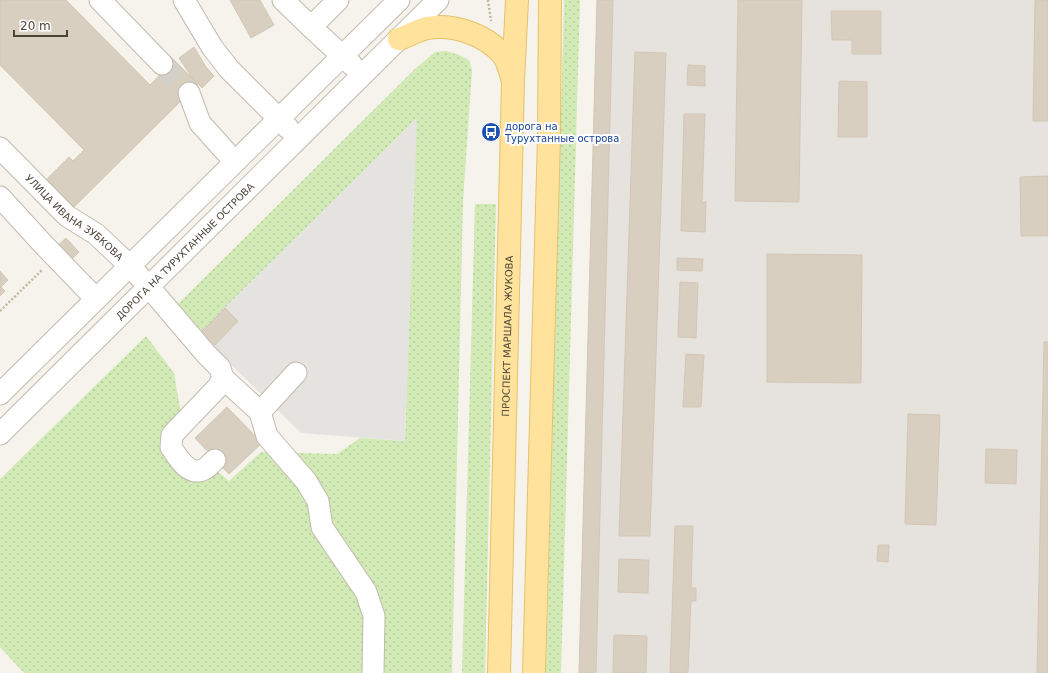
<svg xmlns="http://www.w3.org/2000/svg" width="1048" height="673" viewBox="0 0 1048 673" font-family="'DejaVu Sans',sans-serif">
<defs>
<pattern id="grass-dots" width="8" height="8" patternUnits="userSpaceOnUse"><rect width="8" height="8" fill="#d2eab5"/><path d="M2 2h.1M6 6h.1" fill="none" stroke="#b6ca9c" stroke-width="1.8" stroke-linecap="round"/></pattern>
</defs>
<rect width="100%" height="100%" fill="#f6f3ec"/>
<polygon fill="#e6e2dd" points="597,0 1048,0 1048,673 579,673"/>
<g fill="url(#grass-dots)">
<polygon points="564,0 580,0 561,673 546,673"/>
<polygon points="446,51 459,55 469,60 472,70 463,202 452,673 24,673 0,647 0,479 146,336 174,373 181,414 159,445 168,463 186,478 216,470 229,481 261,452 337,454 360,438 405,441 416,119 202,331 178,304 416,68 435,52"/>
<polygon points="475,204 496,204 485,673 462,673"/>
</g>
<polygon fill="#e5e3e0" points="417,118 405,441 301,433 199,333"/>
<g fill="#d8cfc1" stroke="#d3c7b4">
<polygon points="0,0 66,0 150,85 161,74 157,69 170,56 198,84 74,207 46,180 69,157 73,161 84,150 0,65"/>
<polygon points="230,0 260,0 274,25 251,38"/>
<polygon points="597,0 613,0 596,673 579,673"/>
<polygon points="738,0 802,0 799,202 735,201"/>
<polygon points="1035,0 1048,0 1048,121 1033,121"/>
<polygon points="831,11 881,11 881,54 852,54 852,40 832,40"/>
<polygon points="194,47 206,67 214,76 202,88 191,76 179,58"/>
<polygon points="635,52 666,53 650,536 619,536"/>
<polygon points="688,65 705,66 705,86 687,85"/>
<polygon points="839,81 867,82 867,137 838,137"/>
<polygon points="684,114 705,114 702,202 706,202 705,232 681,231"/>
<polygon points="1048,176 1048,236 1021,236 1020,177"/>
<polygon points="66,238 79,252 71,260 57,246"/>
<polygon points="767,254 862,255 861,383 767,382"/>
<polygon points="677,258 703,259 702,271 677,270"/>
<polygon points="0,271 8,280 1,287 5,291 0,296"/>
<polygon points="680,282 698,283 696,338 678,337"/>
<polygon points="225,308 238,321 215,345 202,331"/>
<polygon points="1044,342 1048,342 1048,673 1037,673"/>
<polygon points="686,354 704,355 701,407 683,407"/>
<polygon points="227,407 262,443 229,474 195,438"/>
<polygon points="908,414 940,415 936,525 905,524"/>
<polygon points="986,449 1017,450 1016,484 985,483"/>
<polygon points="675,526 693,526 691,588 696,588 696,601 691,601 688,673 670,673"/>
<polygon points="878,545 889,545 888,562 877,561"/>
<polygon points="619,559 649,560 648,593 618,592"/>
<polygon points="614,635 647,636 646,673 613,673"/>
</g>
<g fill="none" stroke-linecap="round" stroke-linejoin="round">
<polyline stroke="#d4d0c8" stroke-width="21" stroke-dasharray="21 10" stroke-linecap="butt" points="162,64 189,93"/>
<defs>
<g id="minor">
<polyline points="100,0 162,64"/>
<polyline points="184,0 212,47 229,69 288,128"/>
<polyline points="283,0 311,27 352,65"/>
<polyline points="311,27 338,0"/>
<polyline points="189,93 200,123 235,162"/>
<path id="s1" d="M0 148 67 216 96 234 130 266 149 287 206 354 220 368 223 378 260 412 296 373"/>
<polyline points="0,197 43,244 96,299"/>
<polyline points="0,394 399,0"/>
<polyline points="260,412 267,436 306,481 318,501 322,527 366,592 374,616 373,673"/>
<path id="s2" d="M0 434 438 0"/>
<path d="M215 460C212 462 209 466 206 468 190 479 178 458 171 447L172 435 218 387 223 378"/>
</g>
<g id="major">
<path d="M399 39C408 36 418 30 427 28 454 24 485 34 503 55 507 60 510 71 512 78"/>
<path id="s3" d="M499 673 513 81 517 0"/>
<polyline points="534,673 549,137 550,0"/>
</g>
</defs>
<use href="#minor" stroke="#c2bbae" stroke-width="23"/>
<use href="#major" stroke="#e6c16a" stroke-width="24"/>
<g stroke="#c4b79f" stroke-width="2.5" stroke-dasharray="2 2" stroke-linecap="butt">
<polyline points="488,0 491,21"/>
<polyline points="0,311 42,270"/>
</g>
<use href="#minor" stroke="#fff" stroke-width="21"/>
<use href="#major" stroke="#ffe39c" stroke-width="22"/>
</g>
<defs>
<symbol id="bus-disc" viewBox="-11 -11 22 22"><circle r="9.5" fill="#1a4fb4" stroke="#fff"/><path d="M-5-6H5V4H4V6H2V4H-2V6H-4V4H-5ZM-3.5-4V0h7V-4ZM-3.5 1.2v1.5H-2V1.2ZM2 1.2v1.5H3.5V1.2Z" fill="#fff"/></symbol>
</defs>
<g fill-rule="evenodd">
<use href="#bus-disc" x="480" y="121" width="22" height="22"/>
</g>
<g text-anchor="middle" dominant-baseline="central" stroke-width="4" stroke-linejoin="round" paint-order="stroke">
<g font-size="10" fill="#164399" stroke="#fff" text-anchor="start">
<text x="505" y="126">дорога на<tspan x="505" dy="12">Турухтанные острова</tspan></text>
</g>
<g font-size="10" fill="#4b4439" stroke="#fff">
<text stroke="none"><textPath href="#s1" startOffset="102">УЛИЦА ИВАНА ЗУБКОВА</textPath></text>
<text stroke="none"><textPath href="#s2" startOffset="260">ДОРОГА НА ТУРУХТАННЫЕ ОСТРОВА</textPath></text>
<text stroke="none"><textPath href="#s3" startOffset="337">ПРОСПЕКТ МАРШАЛА ЖУКОВА</textPath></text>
</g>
</g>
<path d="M14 30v6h53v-6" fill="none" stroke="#4b4439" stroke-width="2"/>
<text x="20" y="30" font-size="12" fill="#4b4439" stroke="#ffffff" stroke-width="3" paint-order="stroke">20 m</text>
</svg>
